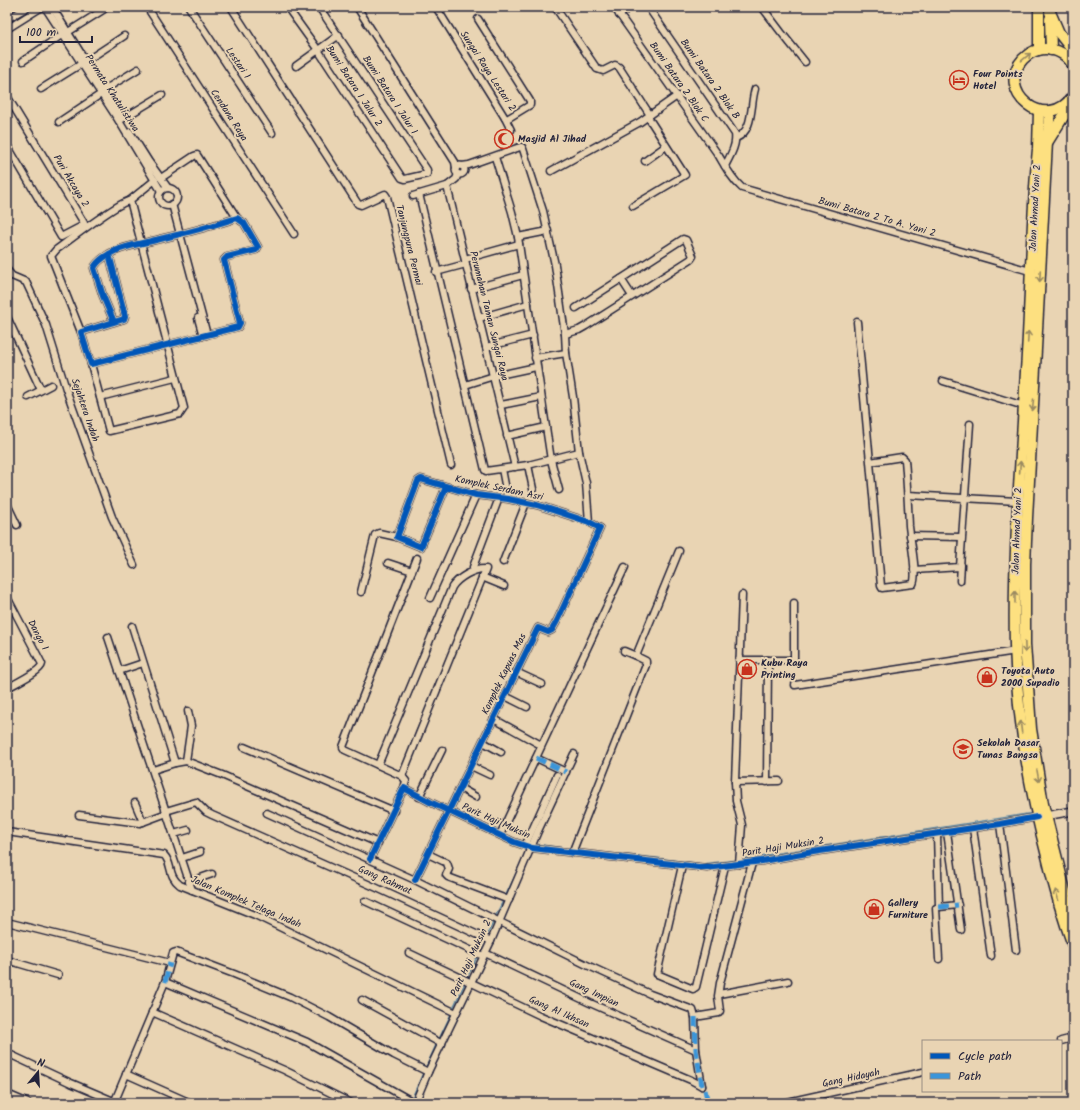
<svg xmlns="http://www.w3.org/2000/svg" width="1080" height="1110" viewBox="0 0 1080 1110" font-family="Kalam,sans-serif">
<rect width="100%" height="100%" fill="#e9d4b3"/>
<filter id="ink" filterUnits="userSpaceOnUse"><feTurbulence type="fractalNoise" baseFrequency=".025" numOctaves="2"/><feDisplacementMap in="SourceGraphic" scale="8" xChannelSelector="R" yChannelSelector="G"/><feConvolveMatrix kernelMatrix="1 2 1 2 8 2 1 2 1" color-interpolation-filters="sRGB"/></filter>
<g filter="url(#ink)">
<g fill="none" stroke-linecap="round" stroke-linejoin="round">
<g stroke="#608aa5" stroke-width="1.5">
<polyline points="1049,811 1073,807"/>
<polyline points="535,844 571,849"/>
<polyline points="576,850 657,858 702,864 737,860"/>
<polyline points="741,859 1034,813"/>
<polyline points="505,897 522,861"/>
<polyline points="495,917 503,901"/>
<polyline points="486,937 494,921"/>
<polyline points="479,952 484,941"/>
<polyline points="466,979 478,955"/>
<polyline points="452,1010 465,983"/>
<polyline points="439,1039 451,1014"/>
<polyline points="426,1067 437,1043"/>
<polyline points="412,1098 423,1073"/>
</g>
<defs>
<g id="minor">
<polyline points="45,7 119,121 161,191"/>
<polyline points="52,7 120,116"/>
<polyline points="147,7 294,234"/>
<polyline points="189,7 272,133"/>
<polyline points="231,7 358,204 361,205 385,194 387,197 451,465"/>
<polyline points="287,7 318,50 402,178 405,179 427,174 427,170 319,7"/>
<polyline points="357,7 455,162 456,168"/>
<polyline points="436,7 505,118 507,119 530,105 530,101 478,19"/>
<polyline points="555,7 597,69 603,71 615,65 619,67 650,115"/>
<path d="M614 7 719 156C726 168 732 179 742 188L1030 271"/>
<path d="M648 7 735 134C737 145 730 156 725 166"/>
<polyline points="762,7 781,32 805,62"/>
<polyline points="619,15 630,7"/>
<polyline points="7,19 28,7"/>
<polyline points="7,29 42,7"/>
<polyline points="68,32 103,10 105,7"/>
<polyline points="23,61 63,34"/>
<polyline points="296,66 339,35"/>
<polyline points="41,89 86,61 124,36"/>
<polyline points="104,90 138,69"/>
<polyline points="7,96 84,223 84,225 61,237 7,145"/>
<polyline points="505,118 511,130"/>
<polyline points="119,121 162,95"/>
<polyline points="59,122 101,94"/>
<polyline points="130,132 149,162 168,188"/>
<path d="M736 138C754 131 750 105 755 89"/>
<polyline points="495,157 512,212 518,237 546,427 551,460 559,490"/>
<polyline points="645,161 666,146"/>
<circle cx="460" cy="170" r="4.5"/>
<polyline points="462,166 469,165 520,147 522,147 523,149 543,211 555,265 565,334 566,353 573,397 579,452 586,483 589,522"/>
<polyline points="551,171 640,122 677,96"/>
<path d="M458 174 456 179 447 186C470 279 492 373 515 467"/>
<polyline points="161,178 194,156 197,155 237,218"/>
<circle cx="168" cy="197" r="9"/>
<polyline points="419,194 485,470 486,471 528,465 579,452"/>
<polyline points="413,196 447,186"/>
<polyline points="129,201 155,180"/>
<polyline points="172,204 207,335"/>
<polyline points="633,206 685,175 648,117"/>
<polyline points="518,237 548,231"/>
<path d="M109 254 125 316 124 319 114 322 81 332 91 364 238 327 240 323 224 260 227 257 256 250 258 247 244 223 237 218C212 226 186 233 160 239 145 243 129 245 115 251 108 254 97 261 94 268L103 296 114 322"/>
<polyline points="465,259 519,244"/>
<polyline points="7,270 12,276 26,282 46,325 66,389 112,517 134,565"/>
<polyline points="436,272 466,264"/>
<polyline points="621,279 632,296"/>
<polyline points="471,289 523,275"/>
<polyline points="7,317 41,390"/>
<polyline points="198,318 203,336"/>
<polyline points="479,318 528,304"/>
<path d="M857 322 870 462 881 586 882 588 913 584C918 575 910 538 909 526 908 504 907 482 905 460L902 457 870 462"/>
<path d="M81 332 51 256 56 250C68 241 119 202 129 201L131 204 184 408 180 414 109 431 91 364"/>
<polyline points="565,334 579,330 586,326 691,259 693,256 686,240 683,239 576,308"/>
<polyline points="486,347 533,335"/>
<polyline points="535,358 566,353"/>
<polyline points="943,381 1024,406"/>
<polyline points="465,385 494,376 536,367"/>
<polyline points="28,397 51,385"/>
<polyline points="100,397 175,378"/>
<polyline points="501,405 541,397"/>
<polyline points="507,436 546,427"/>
<polyline points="528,465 533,489"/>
<polyline points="502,469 507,495"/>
<polyline points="908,495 1017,501"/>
<polyline points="7,504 17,525"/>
<polyline points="910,536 961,537"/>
<polyline points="503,562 526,503"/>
<polyline points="388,563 412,571"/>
<polyline points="473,567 499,498"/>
<polyline points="914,570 960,567 970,424"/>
<polyline points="482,577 504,586"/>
<polyline points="960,581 961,565"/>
<polyline points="361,592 375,535 379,533 397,537"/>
<path d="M7 597 42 664C41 671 18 682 11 686L7 684"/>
<polyline points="430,598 476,495"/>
<polyline points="132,626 175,763 153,770"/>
<polyline points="108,637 192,890"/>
<polyline points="624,651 636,656"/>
<polyline points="739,660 794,660 794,603"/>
<polyline points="119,671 143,663"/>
<polyline points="516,672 542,684"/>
<polyline points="795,685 1016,651"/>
<polyline points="505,696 527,707"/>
<polyline points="494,719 541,745"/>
<polyline points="483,742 501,752"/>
<polyline points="244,747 394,811"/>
<polyline points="536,758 566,772"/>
<polyline points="186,761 191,726 188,711"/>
<polyline points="175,763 186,761 222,775 378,843"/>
<path d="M378 765 452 587C458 578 474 568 486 569L402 776"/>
<polyline points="471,766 490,775"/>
<polyline points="735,782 779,781"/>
<polyline points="767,782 768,660"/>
<polyline points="404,788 406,781 402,776 345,750 343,747 417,558"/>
<polyline points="460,788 476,797"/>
<polyline points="419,797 442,750"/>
<polyline points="135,803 143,822"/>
<polyline points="166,811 196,802 206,812 212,815 377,888 491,941"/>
<polyline points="267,813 415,880 589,966 650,994 693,1010 695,1017 719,1013 720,1011 718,996 720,983 752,863"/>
<polyline points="79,815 140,823 167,813"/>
<polyline points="1000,824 1016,950"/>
<polyline points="973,828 991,956"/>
<path d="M7 832 164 855C173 864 167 875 180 885L255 915 456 1013"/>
<polyline points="947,832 961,930"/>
<polyline points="174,834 188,830"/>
<polyline points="937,834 939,907 936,908 939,959"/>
<polyline points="500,835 625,567"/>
<polyline points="525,846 557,775"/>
<polyline points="572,853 646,665 646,661 636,656 679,551"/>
<polyline points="428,854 447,863 449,869 446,875 448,877 509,900"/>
<polyline points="182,858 200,852"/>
<polyline points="370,859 404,788 430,802 514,842 532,848 707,868 762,861 813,852 1000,824 1037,817"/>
<polyline points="739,864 742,825 736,801 735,782 742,595"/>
<polyline points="682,866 657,974 693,989 696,987 725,866"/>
<polyline points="415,880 536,632 538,628 548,632 552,630 557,621 600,528 589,522 537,505 508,499 476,495 421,479 418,481 397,537 421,547 446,487"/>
<polyline points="189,882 212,874"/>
<polyline points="365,901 483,956"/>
<polyline points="939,907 958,905"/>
<polyline points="7,922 170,963"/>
<polyline points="409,953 541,1016 691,1080 702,1086"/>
<polyline points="485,953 590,1003 696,1050"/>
<polyline points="7,960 58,975"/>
<polyline points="165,982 307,1042 415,1103"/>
<polyline points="719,994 788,981"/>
<polyline points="362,1000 442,1044"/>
<polyline points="152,1012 284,1070 351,1103"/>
<polyline points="695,1017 696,1050 702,1086"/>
<polyline points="1061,1041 1073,1038"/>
<polyline points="7,1053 71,1083 118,1103"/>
<polyline points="126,1074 191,1103"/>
<polyline points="7,1094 28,1103"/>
<polyline points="114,1103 165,982 173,953 176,952 234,974 290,997 329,1017 394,1055 428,1072"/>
<polyline points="415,1103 428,1072 491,941 538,831 574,754"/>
<polyline points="783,1103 923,1072"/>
</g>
<polyline id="tertiary" points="1045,816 1073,811"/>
<g id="trunk">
<polyline points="1039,7 1039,50"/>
<polyline points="1050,12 1059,33 1073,51"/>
<polyline points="1050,19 1051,50"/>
<path d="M1073 65C1067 55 1057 49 1045 49 1037 49 1029 53 1023 59 994 91 1046 135 1073 96"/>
<path d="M1039 111 1038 149C1031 223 1031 297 1026 371 1021 462 1013 554 1015 645 1017 717 1029 787 1047 856 1054 887 1062 916 1073 945"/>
<polyline points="1050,111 1047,142 1027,518 1025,564 1025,644 1031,729 1043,804 1073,922"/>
<polyline points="1048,141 1063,117 1073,107"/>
</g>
</defs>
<use href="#minor" stroke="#22223b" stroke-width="9"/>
<use href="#tertiary" stroke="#22223b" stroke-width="10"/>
<use href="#trunk" stroke="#22223b" stroke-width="13"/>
<use href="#minor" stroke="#e9d4b3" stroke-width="6"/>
<use href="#tertiary" stroke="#e9d4b3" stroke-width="7"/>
<use href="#trunk" stroke="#fde080" stroke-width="10"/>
<g stroke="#3b95d9" stroke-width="5" stroke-dasharray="10 5" stroke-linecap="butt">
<polyline points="536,758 566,772"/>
<polyline points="939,907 958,905"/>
<polyline points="165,982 170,963"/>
<polyline points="695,1017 696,1050 702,1086"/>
<polyline points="705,1090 708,1103"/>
</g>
<defs>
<g id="cycleway">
<path d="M109 254 125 316 124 319 114 322 81 332 91 364 238 327 240 323 224 260 227 257 256 250 258 247 244 223 237 218C212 226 186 233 160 239 145 243 129 245 115 251 108 254 97 261 94 268L103 296 114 322"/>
<polyline points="370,859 404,788 430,802 514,842 532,848 707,868 762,861 813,852 1000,824 1037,817"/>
<polyline points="415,880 536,632 538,628 548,632 552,630 557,621 600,528 589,522 537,505 508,499 476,495 421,479 418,481 397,537 421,547 446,487"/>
</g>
</defs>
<use href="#cycleway" stroke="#e9d4b3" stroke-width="8"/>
<use href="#cycleway" stroke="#0057b8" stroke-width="6"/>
</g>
<defs><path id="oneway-shaft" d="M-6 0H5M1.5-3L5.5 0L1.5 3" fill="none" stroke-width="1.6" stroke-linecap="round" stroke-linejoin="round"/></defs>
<g stroke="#9a8a61">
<use href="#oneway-shaft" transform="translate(1026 57) rotate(-40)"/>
<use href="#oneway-shaft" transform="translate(1040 276) rotate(93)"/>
<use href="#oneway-shaft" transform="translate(1028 337) rotate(-87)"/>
<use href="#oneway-shaft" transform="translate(1033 405) rotate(95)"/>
<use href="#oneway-shaft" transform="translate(1020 467) rotate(-86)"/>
<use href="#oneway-shaft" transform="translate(1015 597) rotate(-90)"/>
<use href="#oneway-shaft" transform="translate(1025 647) rotate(88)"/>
<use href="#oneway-shaft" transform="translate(1021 727) rotate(-97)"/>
<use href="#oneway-shaft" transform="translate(1038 776) rotate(80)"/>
<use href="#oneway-shaft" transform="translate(1057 895) rotate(-106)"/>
</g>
</g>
<defs>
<symbol id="hotel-ring" viewBox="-11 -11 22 22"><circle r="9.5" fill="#e9d4b3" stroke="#c8321e" stroke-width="1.5"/><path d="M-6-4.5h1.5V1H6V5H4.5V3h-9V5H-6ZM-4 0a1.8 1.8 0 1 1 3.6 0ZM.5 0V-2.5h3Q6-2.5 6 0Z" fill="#c8321e"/></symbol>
<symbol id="mosque-ring" viewBox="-11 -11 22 22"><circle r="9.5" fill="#e9d4b3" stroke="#c8321e" stroke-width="1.5"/><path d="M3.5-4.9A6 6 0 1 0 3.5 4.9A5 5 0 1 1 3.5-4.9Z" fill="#c8321e"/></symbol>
<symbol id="shop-ring" viewBox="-11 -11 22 22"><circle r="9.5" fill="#e9d4b3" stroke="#c8321e" stroke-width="1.5"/><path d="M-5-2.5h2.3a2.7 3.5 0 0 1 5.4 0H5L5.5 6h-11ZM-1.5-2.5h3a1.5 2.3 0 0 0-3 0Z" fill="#c8321e"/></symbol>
<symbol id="school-ring" viewBox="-11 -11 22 22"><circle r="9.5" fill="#e9d4b3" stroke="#c8321e" stroke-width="1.5"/><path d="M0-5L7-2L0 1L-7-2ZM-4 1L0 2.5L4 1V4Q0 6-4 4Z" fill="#c8321e"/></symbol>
</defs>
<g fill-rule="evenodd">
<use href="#hotel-ring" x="948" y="69" width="22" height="22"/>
<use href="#mosque-ring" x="493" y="128" width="22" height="22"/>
<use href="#shop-ring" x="736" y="658" width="22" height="22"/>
<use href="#shop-ring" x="976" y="666" width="22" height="22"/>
<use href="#school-ring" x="952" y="738" width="22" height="22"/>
<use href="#shop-ring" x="863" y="898" width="22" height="22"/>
</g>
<g text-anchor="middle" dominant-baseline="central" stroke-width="4" stroke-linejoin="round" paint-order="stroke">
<g font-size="10" fill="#22223b" stroke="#e9d4b3">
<text transform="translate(238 63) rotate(56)">Lestari 1</text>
<text transform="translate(488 71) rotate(57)">Sungai Raya Lestari 2</text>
<text transform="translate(710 79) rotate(55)">Bumi Batara 2 Blok B</text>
<text transform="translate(679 82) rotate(55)">Bumi Batara 2 Blok C</text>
<text transform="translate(354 86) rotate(57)">Bumi Batara 1 Jalur 2</text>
<text transform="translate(112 93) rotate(57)">Permata Khatulistiwa</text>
<text transform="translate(390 95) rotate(57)">Bumi Batara 1 Jalur 1</text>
<text transform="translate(229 115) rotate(57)">Cendana Raya</text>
<text transform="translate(71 181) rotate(59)">Puri Akcaya 2</text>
<text transform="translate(1035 208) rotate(-87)">Jalan Ahmad Yani 2</text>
<text transform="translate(877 217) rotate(16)">Bumi Batara 2 To A. Yani 2</text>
<text transform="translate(409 245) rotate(76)">Tanjungpura Permai</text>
<text transform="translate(489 316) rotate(76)">Perumahan Taman Sungai Raya</text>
<text transform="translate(85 410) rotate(71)">Sejahtera Indah</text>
<text transform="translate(499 488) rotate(12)">Komplek Serdam Asri</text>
<text transform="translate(1017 531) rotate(-88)">Jalan Ahmad Yani 2</text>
<text transform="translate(38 635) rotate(62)">Dango 1</text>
<text transform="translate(504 674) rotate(-64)">Komplek Kapuas Mas</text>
<text transform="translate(496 821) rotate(24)">Parit Haji Muksin</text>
<text transform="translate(783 847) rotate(-9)">Parit Haji Muksin 2</text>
<text transform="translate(385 880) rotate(24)">Gang Rahmat</text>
<text transform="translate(246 902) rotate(23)">Jalan Komplek Telaga Indah</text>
<text transform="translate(471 958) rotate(-65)">Parit Haji Muksin 2</text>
<text transform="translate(594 993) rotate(25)">Gang Impian</text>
<text transform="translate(559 1012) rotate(24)">Gang Al Ikhsan</text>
<text transform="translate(851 1078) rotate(-12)">Gang Hidayah</text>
</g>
<g font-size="10" font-weight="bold" fill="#22223b" stroke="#e9d4b3" text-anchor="start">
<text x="973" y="74">Four Points<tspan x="973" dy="12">Hotel</tspan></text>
<text x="518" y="139">Masjid Al Jihad</text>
<text x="761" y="663">Kubu Raya<tspan x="761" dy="12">Printing</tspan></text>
<text x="1001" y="671">Toyota Auto<tspan x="1001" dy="12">2000 Supadio</tspan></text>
<text x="977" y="743">Sekolah Dasar<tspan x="977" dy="12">Tunas Bangsa</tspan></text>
<text x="888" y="903">Gallery<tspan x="888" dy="12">Furniture</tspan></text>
</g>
</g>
<rect width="1080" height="1110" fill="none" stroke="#e9d4b3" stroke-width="24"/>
<rect x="12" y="12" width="1056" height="1086" fill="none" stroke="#22223b" stroke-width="1.5" filter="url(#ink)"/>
<rect x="922" y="1040" width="140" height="52" fill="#e9d4b3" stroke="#998d83"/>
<rect x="930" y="1053" width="20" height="6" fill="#0057b8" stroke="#998d83"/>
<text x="958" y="1060" font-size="12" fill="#22223b">Cycle path</text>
<rect x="930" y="1073" width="20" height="6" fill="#3b95d9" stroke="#998d83"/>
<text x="958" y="1080" font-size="12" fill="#22223b">Path</text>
<g transform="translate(38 1072) rotate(18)" stroke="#e9d4b3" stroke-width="3" paint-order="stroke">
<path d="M0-3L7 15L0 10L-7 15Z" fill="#22223b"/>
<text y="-6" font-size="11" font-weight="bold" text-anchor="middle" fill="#22223b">N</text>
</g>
<path d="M20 36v6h72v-6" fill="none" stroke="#22223b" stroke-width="2"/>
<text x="26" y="36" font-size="12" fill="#22223b" stroke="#e9d4b3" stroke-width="3" paint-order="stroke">100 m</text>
</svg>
